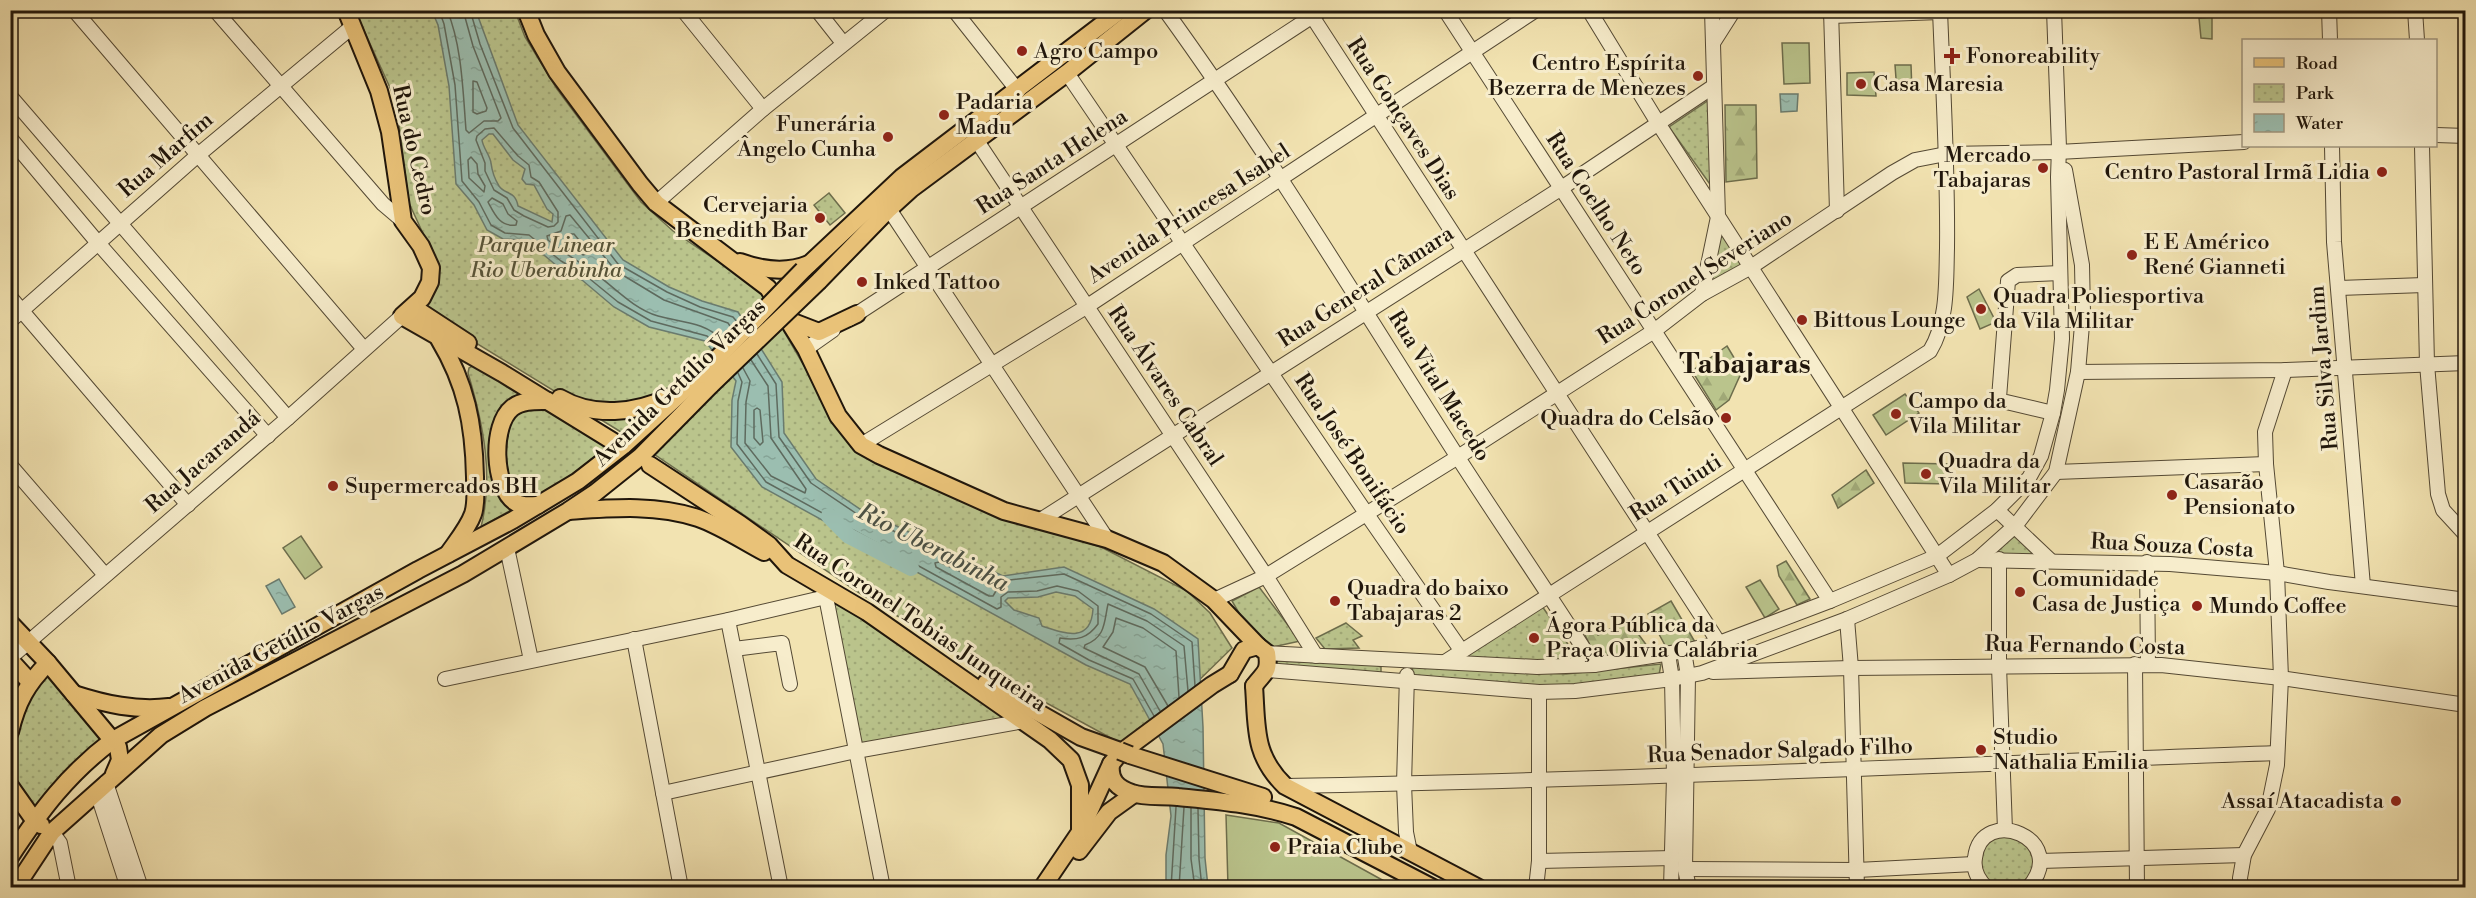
<svg xmlns="http://www.w3.org/2000/svg" width="2476" height="898" viewBox="0 0 2476 898" font-family="'Libre Bodoni',serif">
<defs>
<pattern id="forest-firs" width="22" height="20" patternUnits="userSpaceOnUse" patternTransform="scale(1.5)"><rect width="22" height="20" fill="#bac48c"/><path d="M5 1l3.5 6h-7zM16 11l3.5 6h-7z" fill="#a0a877"/></pattern>
<pattern id="park-dots" width="8" height="8" patternUnits="userSpaceOnUse" patternTransform="scale(1.5)"><rect width="8" height="8" fill="#bac48c"/><path d="M2 2h.1M6 6h.1" fill="none" stroke="#a0a877" stroke-width="1.8" stroke-linecap="round"/></pattern>
<pattern id="water-ripples" width="26" height="14" patternUnits="userSpaceOnUse" patternTransform="scale(1.5)"><rect width="26" height="14" fill="#9bbeb0"/><path d="M2 4q2-2 4 0t4 0M15 11q2-2 4 0t4 0" fill="none" stroke="#85a396"/></pattern>
</defs>
<rect width="100%" height="100%" fill="#f2e3b1"/>
<filter id="stains"><feTurbulence type="fractalNoise" baseFrequency=".00333" numOctaves="4"/><feColorMatrix values="0 0 0 0 .2 0 0 0 0 .09 0 0 0 0 .02 0 0 0 .5 -.17"/></filter>
<radialGradient id="worn" r=".72"><stop offset=".6" stop-color="#630" stop-opacity="0"/><stop offset="1" stop-color="#630" stop-opacity=".3"/></radialGradient>
<g fill="url(#forest-firs)" stroke="#6d6d4c" stroke-width="1.5">
<polygon points="1725,105 1756,105 1757,178 1726,182"/>
<polygon points="1727,346 1742,371 1729,400 1716,410 1692,371"/>
<polygon points="1866,470 1874,483 1838,508 1832,495"/>
<polygon points="1786,561 1810,599 1797,605 1779,576 1777,566"/>
<polygon points="1760,580 1779,609 1765,618 1746,587"/>
<polygon points="1671,601 1695,642 1666,647 1648,614"/>
<polygon points="1628,620 1650,650 1596,657 1583,631 1590,627 1598,635"/>
</g>
<g fill="url(#park-dots)" stroke="#6d6d4c" stroke-width="1.5">
<polygon points="353,11 515,11 525,37 557,89 641,202 673,231 760,290 851,447 1001,517 1101,547 1187,591 1210,613 1232,648 1190,689 1120,743 986,670 858,592 621,432 419,308 427,242 409,203 396,101 362,26"/>
<polygon points="1709,100 1712,187 1669,127"/>
<polygon points="829,193 845,213 830,225 814,205"/>
<polygon points="1721,232 1743,266 1711,286"/>
<path d="M474 365 511 382 608 448 561 482 481 527C494 476 483 423 468 373L469 368Z"/>
<polygon points="2016,527 2041,554 1982,558"/>
<polygon points="1259,587 1300,641 1273,647 1249,630 1232,601"/>
<polygon points="830,598 1009,717 859,744"/>
<polygon points="1542,606 1578,659 1525,663 1463,657"/>
<polygon points="1346,623 1362,636 1353,640 1359,648 1325,649 1316,638"/>
<polygon points="1274,661 1374,664 1381,667 1381,675 1272,667"/>
<polygon points="1661,664 1659,675 1550,687 1412,680 1412,667 1566,674"/>
<path d="M47 673 103 740 36 809C29 799 20 789 16 777 8 758 14 722 25 704 31 693 40 683 47 673Z"/>
<polygon points="2005,830 2038,851 2028,888 1987,887 1975,854"/>
</g>
<g fill="#bac48c" stroke="#6d6d4c" stroke-width="1.5">
<polygon points="2212,17 2212,39 2201,38 2199,18"/>
<polygon points="1782,43 1809,43 1810,83 1784,84"/>
<polygon points="1895,65 1911,65 1912,91 1897,92"/>
<polygon points="1874,72 1876,96 1847,95 1847,73"/>
<polygon points="1979,289 1996,322 1980,329 1967,297"/>
<polygon points="1905,394 1919,413 1886,435 1873,415"/>
<polygon points="1903,463 1950,464 1948,484 1905,483"/>
<polygon points="301,536 322,567 305,579 283,548"/>
<polygon points="1226,815 1279,823 1395,887 1228,887"/>
</g>
<g fill="url(#water-ripples)" stroke="#6a7b6e" stroke-width="1.5" fill-rule="evenodd">
<path d="M432 11H476L518 125 623 260 669 287 702 301 738 312 782 382 784 433 816 479 860 509 1003 576 1064 567 1154 609 1198 639 1203 727 1205 858 1208 887H1166V855L1171 816 1163 744 1130 684 1086 665 762 487 731 447 732 400 736 381 705 341 649 327 614 307 582 280 557 266 526 240 503 239 487 230 474 205 456 184 449 86 438 25ZM489 134H493L513 160 525 169 522 179 526 184 534 185 547 209 553 214 552 222 518 206C515 190 505 195 499 186 494 178 492 171 491 163 490 155 483 148 482 140ZM1056 592 1075 596 1093 609C1091 643 1066 634 1042 626L1039 618 1014 610 1005 601 1008 598 1038 597Z"/>
<polygon points="1780,94 1798,94 1797,111 1781,112"/>
<polygon points="279,579 295,607 282,614 266,586"/>
</g>
<g fill="none" stroke-linecap="round" stroke-linejoin="round">
<g stroke="#5e6a5e" stroke-width="1.5">
<polyline points="439,10 444,24 455,85 462,181 479,202 491,225 505,233 529,235 561,261 585,275 618,302 651,321 707,336 716,345"/>
<path d="M447 10C462 45 463 93 466 130L469 133 484 121H498L501 118 473 46 463 10"/>
<polyline points="470,10 480,44 513,128 618,264 667,292 700,307 733,317 738,323"/>
<polygon points="473,81 477,82 487,108 486,111 477,114 473,112"/>
<polygon points="494,128 518,156 529,165 531,177 539,182 558,212 558,222 554,226 548,227 524,216 514,210 507,198 494,190 485,171 485,163 476,140 477,136 485,129"/>
<polygon points="471,157 477,164 478,174 485,186 484,192 469,178 468,160"/>
<path d="M492 198 503 204 508 214 517 221 516 225C500 227 495 215 488 202Z"/>
<polygon points="570,234 574,234 587,250 586,254 583,255 565,243 565,240"/>
<path d="M721 340C707 322 679 322 658 316 631 308 612 284 589 269 575 259 562 252 548 240L547 236 561 231 566 216 570 215 616 271 664 300 728 323 732 329"/>
<polyline points="757,354 776,384 779,437 811,483 857,514 1001,581 1064,574 1151,614 1192,642 1195,686"/>
<polyline points="743,368 750,381 746,402 745,443 771,476 805,493 806,489 771,438 768,386 751,360"/>
<path d="M738 373 742 382 738 401 737 444 766 482 997 609 1001 607V597L1008 592 1037 591 1057 586 1078 591 1098 606V624C1088 638 1077 641 1060 638L1059 643 1089 660 1133 679 1154 716"/>
<polygon points="757,408 760,410 763,442 760,445 754,438 754,410"/>
<polygon points="939,562 995,587 996,591 993,596 989,596 936,567 935,563"/>
<polyline points="1168,706 1145,667 1103,647 1113,632 1116,618 1143,628 1176,651 1179,697"/>
<path d="M1160 711 1139 674 1084 648 1085 645C1106 637 1104 622 1108 604L1147 621 1184 646 1188 691"/>
<polyline points="1191,808 1191,859 1195,888"/>
<polyline points="1198,809 1199,859 1202,888"/>
<polyline points="1171,888 1176,807"/>
<polyline points="1179,888 1184,807"/>
</g>
<polyline stroke="#9bbeb0" stroke-width="16" points="829,516 849,536 911,568"/>
<defs>
<g id="minor">
<polyline points="74,10 364,349"/>
<polyline points="215,10 383,204 403,221"/>
<polyline points="683,10 763,109"/>
<polyline points="817,10 843,43"/>
<polyline points="954,10 1018,91"/>
<path d="M1165 10C1270 155 1361 306 1457 456 1502 526 1550 595 1594 665"/>
<polyline points="1308,10 1719,643"/>
<polyline points="1445,10 1830,601"/>
<polyline points="1589,10 1658,123 1949,575"/>
<polyline points="1831,10 1837,211"/>
<polyline points="2329,10 2330,40"/>
<polyline points="2415,10 2417,40"/>
<polyline points="1831,16 1940,12"/>
<polyline points="1713,43 1734,10"/>
<polyline points="1067,73 1366,513 1461,650"/>
<polyline points="10,96 288,418"/>
<polyline points="2436,135 2466,136"/>
<polyline points="10,138 98,243 268,436"/>
<polyline points="977,141 1266,576 1316,656"/>
<polyline points="2332,146 2334,242 2363,586"/>
<polyline points="2422,146 2427,364 2438,494 2443,510 2466,535"/>
<polyline points="656,203 763,109 886,10"/>
<polyline points="889,209 1107,539"/>
<polyline points="2339,288 2424,285"/>
<polyline points="1702,294 1718,217 1712,10"/>
<polyline points="10,297 188,505"/>
<polyline points="849,319 1322,10"/>
<polyline points="10,321 198,155 353,26"/>
<polyline points="806,349 833,330"/>
<polyline points="2078,372 2285,370 2466,363"/>
<polyline points="2053,413 2002,401 1999,398 2008,281 2017,275 2060,273"/>
<polyline points="861,445 1086,307 1536,10"/>
<polyline points="10,465 105,575"/>
<polyline points="2056,472 2266,464"/>
<polyline points="1997,510 2050,560"/>
<polyline points="1039,521 1560,189 1714,86"/>
<polyline points="507,548 531,660"/>
<polyline points="1999,559 1999,666 2005,830"/>
<polyline points="1977,560 2170,564 2277,573 2329,582 2466,600"/>
<polyline points="2147,562 2148,665"/>
<polyline points="826,597 883,888"/>
<polyline points="1214,600 1266,576 1458,457 1654,331 1702,294 1751,267 1892,173 1915,160 1946,154 2058,152 2244,142"/>
<polyline points="1847,619 1851,668 1857,888"/>
<polyline points="728,620 781,888"/>
<polyline points="634,639 681,888"/>
<polyline points="734,649 782,643 790,684"/>
<polyline points="1684,651 1688,676 1685,869 1689,888"/>
<polyline points="1267,653 1537,667 1594,665 1684,651 1719,643 1830,601 1937,556 1997,510 2029,478 2041,456 2053,413 2057,390 2062,339 2058,177 2059,148 2054,10"/>
<polyline points="1668,654 1672,679 1674,777 1671,888"/>
<polyline points="10,658 288,418 402,316"/>
<path d="M1445 662 1930 351C1948 322 1946 281 1947 248 1948 169 1943 90 1940 10"/>
<polyline points="2135,664 2137,888"/>
<polyline points="1267,670 1539,692 1575,691 1672,679 1702,673 1847,619 1949,575 1977,560 2016,525 2056,472 2078,372 2083,313 2082,265 2065,170"/>
<polyline points="1713,672 1851,668 2161,665 2281,678 2466,705"/>
<polyline points="1407,675 1404,784 1406,832 1410,852"/>
<polyline points="445,679 728,620 826,597"/>
<polyline points="106,783 141,888"/>
<path d="M1285 786C1616 780 1947 765 2277 753"/>
<polyline points="97,792 128,888"/>
<polyline points="663,793 856,751 1024,721"/>
<polyline points="52,832 60,843 69,888"/>
<polyline points="1539,861 1673,858"/>
<polyline points="2040,861 2244,855"/>
<polyline points="1685,869 1857,870 1974,864"/>
<polyline points="1536,888 1539,861 1539,692"/>
<path d="M1987 888C1978 880 1973 870 1975 858 1981 803 2072 839 2028 888"/>
<polyline points="2241,888 2240,878 2244,855 2268,809 2277,765 2281,678 2277,573 2266,464 2265,432 2285,370"/>
</g>
<g id="major">
<polyline points="346,10 379,91 390,132 403,221 421,246 431,268 430,282 422,298 402,316 502,373 614,442"/>
<polyline points="526,10 536,35 557,72 640,184 656,203 768,288 806,349 838,416 861,445 879,455 1004,511 1107,539 1163,563 1214,600 1258,646"/>
<path d="M740 262C762 270 787 273 809 264"/>
<polyline points="803,270 902,177 1121,10"/>
<polyline points="819,281 889,209 911,189 1067,73 1146,10"/>
<polyline points="413,307 468,343"/>
<polyline points="788,320 819,332 857,314"/>
<path d="M439 339C466 384 474 424 475 477 475 489 477 502 473 514 468 528 457 541 448 554"/>
<path d="M560 398C594 418 635 413 670 397"/>
<polyline points="650,465 740,524 769,545 787,565 867,612 1050,740 1071,760 1080,785 1080,832"/>
<path d="M538 505C530 505 522 507 515 502 493 487 491 425 512 408 522 400 536 401 548 401"/>
<path d="M569 511C612 508 656 504 698 518 721 526 743 541 764 552"/>
<polyline points="10,623 48,663 118,747 120,760 114,774"/>
<polyline points="10,660 30,682"/>
<path d="M1230 674 1244 650 1258 646 1267 653C1270 673 1264 672 1254 686"/>
<polyline points="986,683 1081,737 1120,751"/>
<path d="M1254 686C1257 727 1253 755 1285 786L1479 888"/>
<path d="M74 694C105 704 136 711 169 707"/>
<path d="M10 732C17 702 27 684 48 663"/>
<polyline points="1130,755 1263,797"/>
<path d="M1111 764C1109 780 1117 788 1132 793 1145 798 1164 795 1178 797 1218 801 1257 804 1296 817L1433 888"/>
<polyline points="10,786 34,820 41,825"/>
<polyline points="1079,851 1109,812 1134,794"/>
<path d="M10 857C41 810 68 774 113 740L418 570 513 520 578 481 623 446 701 375"/>
<polyline points="15,888 52,832 161,735 205,708 463,574 568,511 595,493 640,457 712,384"/>
<polyline points="1042,888 1080,832 1111,764 1119,754 1212,685 1230,674"/>
</g>
</defs>
<use href="#minor" stroke="#544934" stroke-width="16"/>
<use href="#major" stroke="#20160b" stroke-width="20"/>
<use href="#minor" stroke="#f7edcc" stroke-width="14"/>
<use href="#major" stroke="#e9c278" stroke-width="16"/>
<defs>
<g id="major-bridge">
<polyline points="701,375 803,270"/>
<polyline points="712,384 819,281"/>
<polyline points="1120,751 1130,755"/>
</g>
</defs>
<use href="#major-bridge" stroke="#20160b" stroke-width="20" stroke-linecap="butt"/>
<use href="#major-bridge" stroke="#e9c278" stroke-width="16"/>
</g>
<g fill="#8f2418" stroke="#f7edcc" stroke-width="2">
<circle cx="1022" cy="51" r="6"/>
<path d="M1949 47h6v6h6v6h-6v6h-6v-6h-6v-6h6z"/>
<circle cx="1698" cy="76" r="6"/>
<circle cx="1861" cy="84" r="6"/>
<circle cx="944" cy="115" r="6"/>
<circle cx="888" cy="137" r="6"/>
<circle cx="2043" cy="168" r="6"/>
<circle cx="2382" cy="172" r="6"/>
<circle cx="820" cy="218" r="6"/>
<circle cx="2132" cy="255" r="6"/>
<circle cx="862" cy="282" r="6"/>
<circle cx="1981" cy="309" r="6"/>
<circle cx="1802" cy="320" r="6"/>
<circle cx="1896" cy="414" r="6"/>
<circle cx="1726" cy="418" r="6"/>
<circle cx="1926" cy="474" r="6"/>
<circle cx="333" cy="486" r="6"/>
<circle cx="2172" cy="495" r="6"/>
<circle cx="2020" cy="592" r="6"/>
<circle cx="1335" cy="601" r="6"/>
<circle cx="2197" cy="606" r="6"/>
<circle cx="1534" cy="638" r="6"/>
<circle cx="1981" cy="750" r="6"/>
<circle cx="2396" cy="801" r="6"/>
<circle cx="1275" cy="847" r="6"/>
</g>
<g text-anchor="middle" dominant-baseline="central" stroke-width="6" stroke-linejoin="round" paint-order="stroke">
<g font-size="22" fill="#20160b" stroke="#f7edcc" text-anchor="start">
<text x="1034" y="51">Agro Campo</text>
<text x="1966" y="56">Fonoreability</text>
<text x="1686" y="63" text-anchor="end">Centro Espírita<tspan x="1686" dy="25">Bezerra de Menezes</tspan></text>
<text x="1873" y="84">Casa Maresia</text>
<text x="956" y="102">Padaria<tspan x="956" dy="25">Madu</tspan></text>
<text x="876" y="124" text-anchor="end">Funerária<tspan x="876" dy="25">Ângelo Cunha</tspan></text>
<text x="2031" y="155" text-anchor="end">Mercado<tspan x="2031" dy="25">Tabajaras</tspan></text>
<text x="2370" y="172" text-anchor="end">Centro Pastoral Irmã Lidia</text>
<text x="808" y="205" text-anchor="end">Cervejaria<tspan x="808" dy="25">Benedith Bar</tspan></text>
<text x="2144" y="242">E E Américo<tspan x="2144" dy="25">René Gianneti</tspan></text>
<text x="874" y="282">Inked Tattoo</text>
<text x="1993" y="296">Quadra Poliesportiva<tspan x="1993" dy="25">da Vila Militar</tspan></text>
<text x="1814" y="320">Bittous Lounge</text>
<text x="1908" y="401">Campo da<tspan x="1908" dy="25">Vila Militar</tspan></text>
<text x="1714" y="418" text-anchor="end">Quadra do Celsão</text>
<text x="1938" y="461">Quadra da<tspan x="1938" dy="25">Vila Militar</tspan></text>
<text x="2184" y="482">Casarão<tspan x="2184" dy="25">Pensionato</tspan></text>
<text x="345" y="486">Supermercados BH</text>
<text x="2032" y="579">Comunidade<tspan x="2032" dy="25">Casa de Justiça</tspan></text>
<text x="1347" y="588">Quadra do baixo<tspan x="1347" dy="25">Tabajaras 2</tspan></text>
<text x="2209" y="606">Mundo Coffee</text>
<text x="1546" y="625">Ágora Pública da<tspan x="1546" dy="25">Praça Olivia Calábria</tspan></text>
<text x="1993" y="737">Studio<tspan x="1993" dy="25">Nathalia Emilia</tspan></text>
<text x="2384" y="801" text-anchor="end">Assaí Atacadista</text>
<text x="1287" y="847">Praia Clube</text>
</g>
<g font-size="22" fill="#20160b" stroke="#f7edcc">
<text transform="translate(1403 119) rotate(57)">Rua Gonçaves Dias</text>
<text transform="translate(414 150) rotate(77)">Rua do Cedro</text>
<text transform="translate(166 155) rotate(-41)">Rua Marfim</text>
<text transform="translate(1052 162) rotate(-33)">Rua Santa Helena</text>
<text transform="translate(1596 204) rotate(57)">Rua Coelho Neto</text>
<text transform="translate(1189 214) rotate(-33)">Avenida Princesa Isabel</text>
<text transform="translate(1695 278) rotate(-33)">Rua Coronel Severiano</text>
<text transform="translate(1366 287) rotate(-33)">Rua General Câmara</text>
<text transform="translate(2324 368) rotate(-95)">Rua Silva Jardim</text>
<text transform="translate(680 383) rotate(-44)">Avenida Getúlio Vargas</text>
<text transform="translate(1165 386) rotate(56)">Rua Álvares Cabral</text>
<text transform="translate(1439 386) rotate(58)">Rua Vital Macedo</text>
<text transform="translate(1352 454) rotate(56)">Rua José Bonifácio</text>
<text transform="translate(203 462) rotate(-41)">Rua Jacarandá</text>
<text transform="translate(1676 488) rotate(-33)">Rua Tuiuti</text>
<text transform="translate(2172 546) rotate(3)">Rua Souza Costa</text>
<text transform="translate(920 623) rotate(34)">Rua Coronel Tobias Junqueira</text>
<text transform="translate(281 644) rotate(-28)">Avenida Getúlio Vargas</text>
<text transform="translate(2085 646) rotate(1)">Rua Fernando Costa</text>
<text transform="translate(1780 751) rotate(-2)">Rua Senador Salgado Filho</text>
</g>
<g font-size="22" font-style="italic" fill="#565338" stroke="#f7edcc">
<text x="546" y="245">Parque Linear<tspan x="546" dy="25">Rio Uberabinha</tspan></text>
</g>
<g font-size="24" font-style="italic" fill="#4b5145" stroke="#f7edcc">
<text transform="translate(933 548) rotate(27)">Rio Uberabinha</text>
</g>
<g font-size="28" font-weight="bold" fill="#20160b" stroke="#f7edcc">
<text x="1745" y="364">Tabajaras</text>
</g>
</g>
<rect width="2476" height="898" fill="none" stroke="#f2e3b1" stroke-width="36"/>
<rect x="12" y="12" width="2452" height="874" fill="none" stroke="#20160b" stroke-width="3"/>
<rect x="18" y="18" width="2440" height="862" fill="none" stroke="#20160b" stroke-width="1.5"/>
<rect x="2242" y="39" width="195" height="108" fill="#f7edcc" stroke="#a1977f" stroke-width="1.5"/>
<rect x="2254" y="58" width="30" height="9" fill="#e9c278" stroke="#a1977f" stroke-width="1.5"/>
<text x="2296" y="69" font-size="18" fill="#20160b">Road</text>
<rect x="2254" y="84" width="30" height="18" fill="url(#park-dots)" stroke="#a1977f" stroke-width="1.5"/>
<text x="2296" y="99" font-size="18" fill="#20160b">Park</text>
<rect x="2254" y="114" width="30" height="18" fill="url(#water-ripples)" stroke="#a1977f" stroke-width="1.5"/>
<text x="2296" y="129" font-size="18" fill="#20160b">Water</text>
<rect width="100%" height="100%" filter="url(#stains)"/>
<rect width="100%" height="100%" fill="url(#worn)"/>
</svg>
